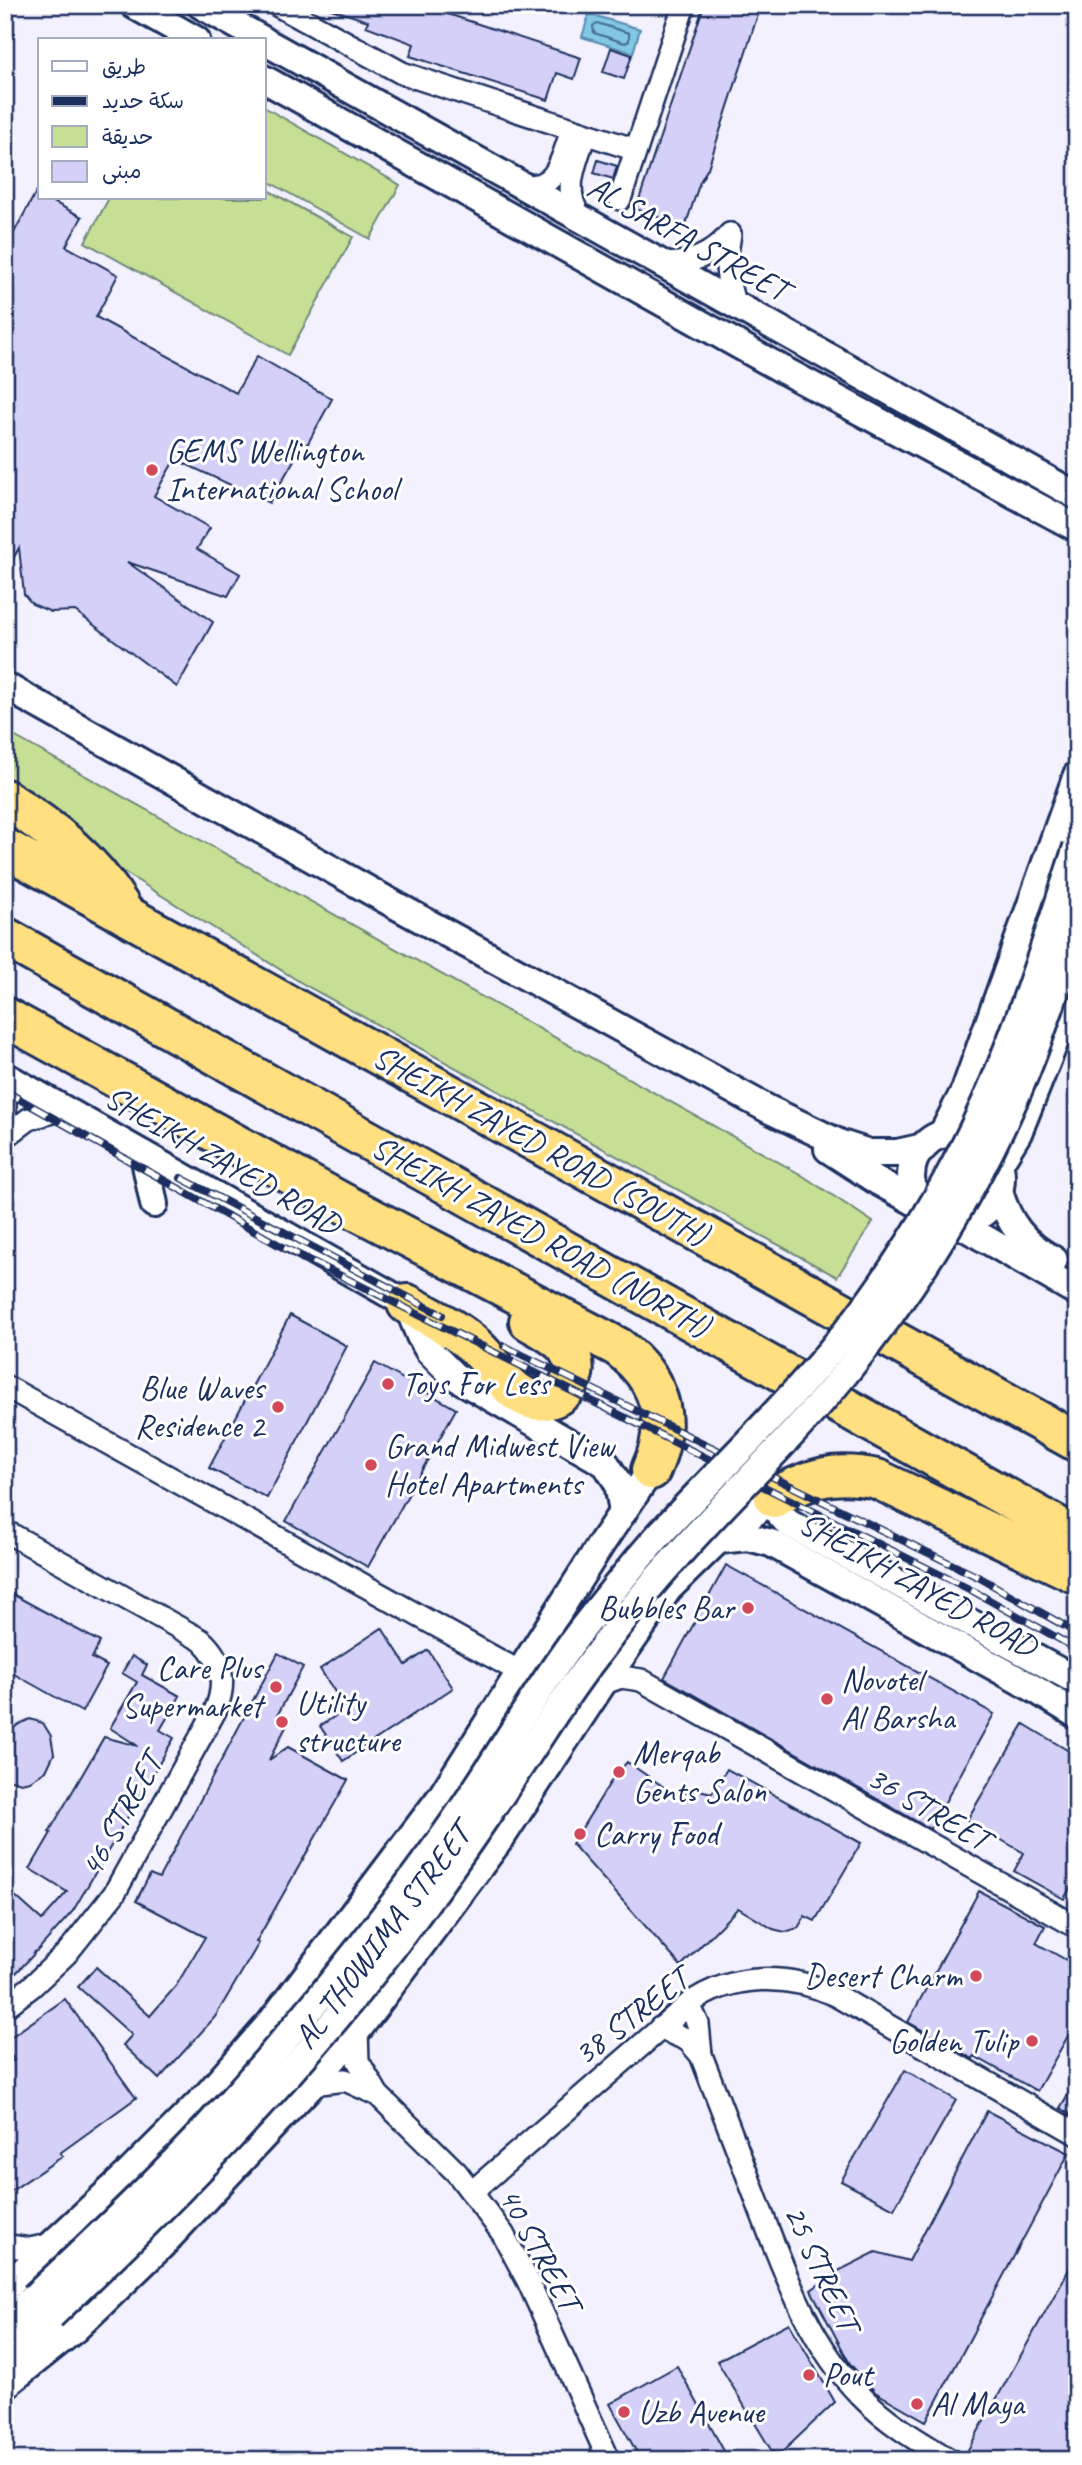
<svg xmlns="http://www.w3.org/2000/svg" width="1082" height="2465" viewBox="0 0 1082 2465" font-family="Caveat,'Playpen Sans Arabic',sans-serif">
<rect width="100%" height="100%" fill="#f2f1fd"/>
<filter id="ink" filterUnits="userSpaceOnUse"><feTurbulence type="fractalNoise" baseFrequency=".0143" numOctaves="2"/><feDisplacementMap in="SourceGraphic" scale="14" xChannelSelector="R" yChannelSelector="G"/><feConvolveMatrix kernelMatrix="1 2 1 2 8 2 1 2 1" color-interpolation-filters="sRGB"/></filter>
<g filter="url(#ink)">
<g fill="#c6df95" stroke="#70877a" stroke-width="2">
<polygon points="264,107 400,185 370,239 264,179"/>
<polygon points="264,188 353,237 288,355 85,242 109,198 264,198"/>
<polygon points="5,731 800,1174 873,1222 837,1277 305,985 5,798"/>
</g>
<polygon fill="#82c7e3" stroke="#598aae" stroke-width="2" points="589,14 640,29 633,53 582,37"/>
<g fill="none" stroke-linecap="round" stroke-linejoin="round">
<polygon stroke="#446c93" stroke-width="2" points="597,23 629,33 629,41 625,43 594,33 593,26"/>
</g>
<g fill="#d4d0f8" stroke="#1b2f5e" stroke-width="2">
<polygon points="329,5 440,5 439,11 581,58 574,79 557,73 548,100 410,56 414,44 366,26 368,21 328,8"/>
<polygon points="704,5 761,5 708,168 700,182 685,227 636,209"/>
<polygon points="611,48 632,55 624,79 603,72"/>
<polygon points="598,160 617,166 613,179 594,173"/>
<polygon points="36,192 40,195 40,198 46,198 82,217 66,246 118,275 96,317 236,393 257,356 332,399 307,445 304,443 269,503 175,459 154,496 210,528 197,549 240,574 228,596 127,562 213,622 177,687 75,611 51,612 32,604 24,594 19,548 5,573 5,249"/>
<polygon points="290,1315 347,1346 267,1498 209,1468"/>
<polygon points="375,1363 456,1409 368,1567 286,1521"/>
<polygon points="726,1565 994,1714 930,1829 664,1678"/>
<polygon points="5,1590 100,1642 92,1658 107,1666 82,1712 5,1669"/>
<polygon points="382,1628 406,1665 428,1650 453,1688 343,1761 320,1726 346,1709 320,1669"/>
<polygon points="278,1653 303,1667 278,1714 289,1721 269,1760 288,1747 348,1780 256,1942 259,1943 215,2017 159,2079 123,2045 132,2035 78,1987 96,1967 150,2016 176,1986 205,1937 136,1901 150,1874 159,1878"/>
<polygon points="132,1656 147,1665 142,1675 180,1696 160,1730 174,1738 73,1911 38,1950 33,1953 34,1954 16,1973 14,1971 5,1977 5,1887 42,1920 67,1892 30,1869 51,1833 49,1832 104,1737 138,1746 110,1728 137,1682 122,1673"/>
<polygon points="30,1719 43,1723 51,1736 54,1754 46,1771 30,1781 21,1783 8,1779 5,1775 5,1735 19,1724"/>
<polygon points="1024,1724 1077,1756 1077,1876 1064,1899 1014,1871 1024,1853 967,1820"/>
<polygon points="627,1762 677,1796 695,1789 712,1793 727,1769 861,1843 815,1921 805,1916 798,1928 785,1932 773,1929 738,1908 681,1966 572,1844 613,1778"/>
<polygon points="979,1891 1045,1926 1036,1943 1077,1966 1077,2020 1037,2091 974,2056 973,2059 908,2022"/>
<polygon points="65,1999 136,2098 60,2153 63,2156 5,2195 5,2066 14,2060 5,2047 5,2041"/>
<polygon points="905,2070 956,2100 894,2209 841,2181"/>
<polygon points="1077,2079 1077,2118 1060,2108"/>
<polygon points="987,2111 1069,2153 926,2421 875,2392 870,2386 850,2364 811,2290 838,2271 876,2252 909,2261"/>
<polygon points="1077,2255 1077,2460 974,2460 965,2455"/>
<polygon points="789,2323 835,2402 776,2458 717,2361"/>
<polygon points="677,2366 729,2460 641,2460 610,2404"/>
</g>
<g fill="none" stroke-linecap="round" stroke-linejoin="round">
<defs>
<g id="minor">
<polyline points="277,5 402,73 636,150"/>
<path d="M519 184C554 193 560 165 569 139"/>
<polyline points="620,199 684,5"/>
<path d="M581 218C561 191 576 163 585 134"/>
<path d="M730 234C725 259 726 280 735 305"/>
<path d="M664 264C692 264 712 255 730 234"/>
<polyline points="5,1096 5,1125"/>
<polyline points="5,1137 29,1119 63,1109"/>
<polyline points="5,1386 520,1672"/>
<path d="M5 1531 201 1640C223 1660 227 1684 215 1711L114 1894 67 1953 31 1987 5 2007"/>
<polyline points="602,1684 621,1677 641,1680 1077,1927"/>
<polyline points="689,2004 698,2024 701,2055"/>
<path d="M660 2028 688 2040 701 2055C721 2107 741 2158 760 2209 786 2276 809 2342 860 2395 886 2422 918 2441 950 2460"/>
<polyline points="357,2031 358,2061 378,2095 457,2173 503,2234 528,2281 609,2460"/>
<polyline points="312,2084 345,2080 376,2094"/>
<path d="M473 2191 689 2004C732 1973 788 1973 835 1995L1077 2134"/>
<polyline points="5,2245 30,2249 53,2244"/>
</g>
<g id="tertiary">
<polyline points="134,5 196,40"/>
<polyline points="201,5 263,40"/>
<polyline points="264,41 1077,496"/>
<polyline points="264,79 787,372 1077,528"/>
<polyline points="5,686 397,906 768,1109 841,1144 869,1153 897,1153 924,1147"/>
<polyline points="5,1076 407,1304 420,1336 429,1351 454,1376 606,1464 618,1483 623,1512"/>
<circle cx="956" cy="1177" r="45"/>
<polyline points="942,1135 965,1090 1077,775"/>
<polyline points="828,1149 879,1182 922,1206"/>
<polyline points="144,1155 154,1204"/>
<polyline points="999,1164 1018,1133 1077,986"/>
<path d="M999 1191C1008 1223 1024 1244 1054 1260"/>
<polyline points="956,1222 1077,1292"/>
<polyline points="718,1540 748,1537 771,1543 1033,1688 1077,1715"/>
<polyline points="5,2288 130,2172 208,2094 272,2021 441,1797 601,1544 651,1470"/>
<polyline points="5,2323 34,2297"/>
<polyline points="5,2356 51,2316"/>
<polyline points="5,2385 76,2328 160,2247 312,2084 357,2031 501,1838 602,1684 668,1589 718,1540 774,1498 779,1513 788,1523 1077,1681"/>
</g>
<g id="motorway">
<path d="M5 799C51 828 91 859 120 906"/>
<polyline points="5,848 1077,1442"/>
<polyline points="5,937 1077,1537"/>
<path d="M5 1017 341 1202 618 1347C661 1379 673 1421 651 1470"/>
<path d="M407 1304C431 1317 456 1329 476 1347 494 1363 503 1386 525 1397 555 1411 587 1379 568 1350 560 1337 542 1329 529 1321"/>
<path d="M774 1498C811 1477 835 1470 877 1479L1077 1574"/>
</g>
</defs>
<use href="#minor" stroke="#1b2f5e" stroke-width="26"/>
<use href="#tertiary" stroke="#1b2f5e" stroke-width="32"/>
<use href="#motorway" stroke="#1b2f5e" stroke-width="44"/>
<use href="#minor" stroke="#fff" stroke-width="21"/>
<use href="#tertiary" stroke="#fff" stroke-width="26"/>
<use href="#motorway" stroke="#ffdf80" stroke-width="38"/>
<defs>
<g id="rail">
<polyline points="5,1091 281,1246 973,1591 1077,1649"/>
<polyline points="181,1178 442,1315"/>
<polyline points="504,1346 982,1579 1077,1633"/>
</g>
</defs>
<use href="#rail" stroke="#1b2f5e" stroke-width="8"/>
<use href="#rail" stroke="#fff" stroke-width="5" stroke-dasharray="16" stroke-linecap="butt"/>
<defs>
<g id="tertiary-bridge">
<path d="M34 2297C94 2241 153 2185 209 2125 292 2034 371 1937 443 1837 491 1771 530 1698 579 1633 605 1600 631 1566 659 1535 731 1457 809 1385 871 1299 915 1238 954 1172 985 1103 1022 1020 1049 933 1077 847"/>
<path d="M51 2316C171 2202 289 2083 390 1951 436 1891 479 1828 521 1765 545 1729 568 1691 595 1657 621 1622 648 1587 678 1555 732 1494 792 1439 844 1375 910 1294 967 1204 1010 1109 1037 1050 1056 989 1077 928"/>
</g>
</defs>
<use href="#tertiary-bridge" stroke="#1b2f5e" stroke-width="32" stroke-linecap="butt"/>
<use href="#tertiary-bridge" stroke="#fff" stroke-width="26"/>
</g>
</g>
<g fill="#d1495b" stroke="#fff" stroke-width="2.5">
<circle cx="152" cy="470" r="7"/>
<circle cx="388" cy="1384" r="7"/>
<circle cx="278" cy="1407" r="7"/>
<circle cx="371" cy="1465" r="7"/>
<circle cx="748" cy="1608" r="7"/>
<circle cx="276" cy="1687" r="7"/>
<circle cx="827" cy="1699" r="7"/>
<circle cx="282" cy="1722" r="7"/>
<circle cx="619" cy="1772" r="7"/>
<circle cx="580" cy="1834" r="7"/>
<circle cx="976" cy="1976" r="7"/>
<circle cx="1032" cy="2041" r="7"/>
<circle cx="809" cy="2375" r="7"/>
<circle cx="917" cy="2404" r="7"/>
<circle cx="624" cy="2412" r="7"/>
</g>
<g text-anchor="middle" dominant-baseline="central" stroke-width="6" stroke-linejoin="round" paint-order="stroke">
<g font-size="33" fill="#1b2f5e" stroke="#fff">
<text transform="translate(688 238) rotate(29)">AL SARFA STREET</text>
<text transform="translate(541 1145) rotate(29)">SHEIKH ZAYED ROAD (SOUTH)</text>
<text transform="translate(223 1160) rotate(30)">SHEIKH ZAYED ROAD</text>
<text transform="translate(541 1236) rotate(29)">SHEIKH ZAYED ROAD (NORTH)</text>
<text transform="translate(918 1584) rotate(29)">SHEIKH ZAYED ROAD</text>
<text transform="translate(929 1808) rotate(30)">36 STREET</text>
<text transform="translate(121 1815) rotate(-61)">46 STREET</text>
<text transform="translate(382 1936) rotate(-53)">AL THOWIMA STREET</text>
<text transform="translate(631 2016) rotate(-38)">38 STREET</text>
<text transform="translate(540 2249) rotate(61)">40 STREET</text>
<text transform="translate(822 2268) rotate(65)">25 STREET</text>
</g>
<g font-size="33" fill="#1b2f5e" stroke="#fff" text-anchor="start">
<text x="166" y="451">GEMS Wellington<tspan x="166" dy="38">International School</tspan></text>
<text x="402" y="1384">Toys For Less</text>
<text x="264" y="1388" text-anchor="end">Blue Waves<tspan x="264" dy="38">Residence 2</tspan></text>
<text x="385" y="1446">Grand Midwest View<tspan x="385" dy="38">Hotel Apartments</tspan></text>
<text x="734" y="1608" text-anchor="end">Bubbles Bar</text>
<text x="262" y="1668" text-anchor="end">Care Plus<tspan x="262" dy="38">Supermarket</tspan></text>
<text x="841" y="1680">Novotel<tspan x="841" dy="38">Al Barsha</tspan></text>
<text x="296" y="1703">Utility<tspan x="296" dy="38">structure</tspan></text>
<text x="633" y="1753">Merqab<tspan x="633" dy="38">Gents Salon</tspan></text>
<text x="594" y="1834">Carry Food</text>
<text x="962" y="1976" text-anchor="end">Desert Charm</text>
<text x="1018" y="2041" text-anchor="end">Golden Tulip</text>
<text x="823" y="2375">Pout</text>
<text x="931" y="2404">Al Maya</text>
<text x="638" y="2412">Uzb Avenue</text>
</g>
</g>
<rect width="1082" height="2465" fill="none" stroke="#fff" stroke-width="28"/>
<rect x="14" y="14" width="1054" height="2437" fill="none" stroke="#1b2f5e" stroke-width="2.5" filter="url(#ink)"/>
<rect x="38" y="38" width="228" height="161" fill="#ffffff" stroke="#a4acbf" stroke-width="2"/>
<rect x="52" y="61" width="35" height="10" fill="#ffffff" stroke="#a4acbf" stroke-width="2"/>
<text x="102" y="74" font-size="21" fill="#1b2f5e">طريق</text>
<rect x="52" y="96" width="35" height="10" fill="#1b2f5e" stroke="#a4acbf" stroke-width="2"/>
<text x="102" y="108" font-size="21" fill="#1b2f5e">سكة حديد</text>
<rect x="52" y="126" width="35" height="21" fill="#c6df95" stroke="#a4acbf" stroke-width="2"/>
<text x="102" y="144" font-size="21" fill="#1b2f5e">حديقة</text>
<rect x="52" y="161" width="35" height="21" fill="#d4d0f8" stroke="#a4acbf" stroke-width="2"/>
<text x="102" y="178" font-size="21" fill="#1b2f5e">مبنى</text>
</svg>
